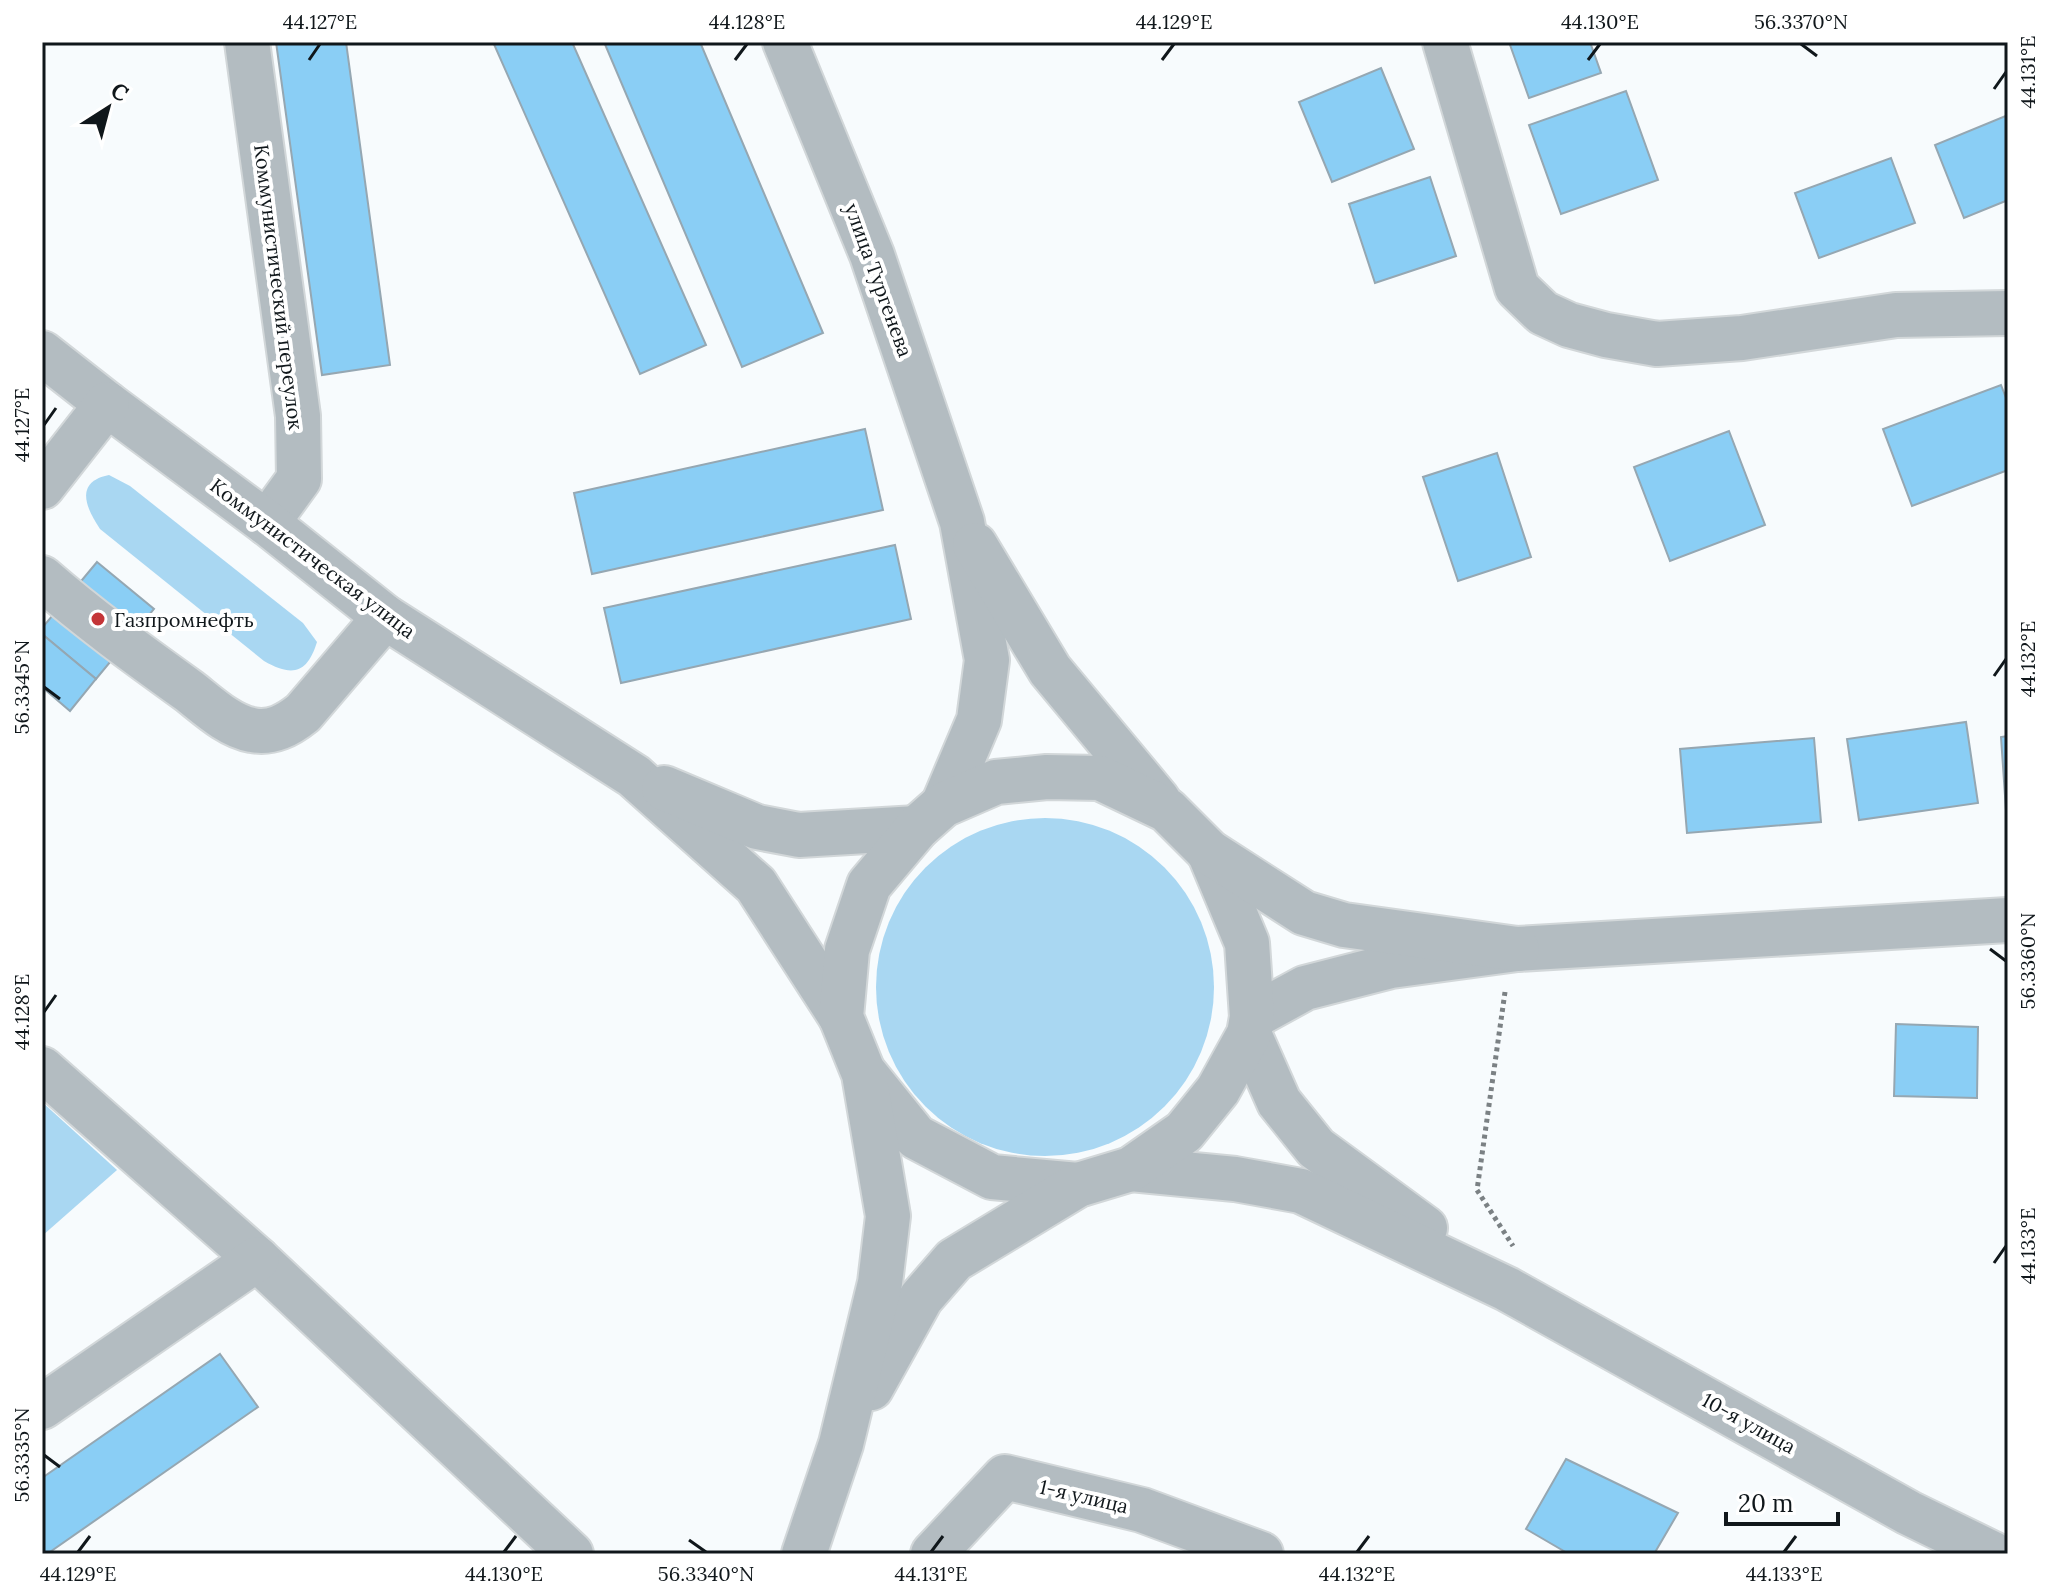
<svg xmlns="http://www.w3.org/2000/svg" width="2050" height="1596" viewBox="0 0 2050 1596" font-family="Lora,serif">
<rect width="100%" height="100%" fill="#f7fbfd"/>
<g fill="#a9d7f2">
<path d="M109 475 130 486 303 623 317 642C307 674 292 677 264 661L100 529C86 508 74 482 109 475Z"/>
<circle cx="1045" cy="987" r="169"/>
<polygon points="42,1102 117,1170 42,1236"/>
</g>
<g fill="#8acef5" stroke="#95a7b2" stroke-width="2">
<polygon points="276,42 346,42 390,365 322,375"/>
<polygon points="493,42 572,42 706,345 640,374"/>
<polygon points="604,42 700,42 823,333 742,367"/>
<polygon points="1509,42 1590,42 1601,73 1529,98"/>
<polygon points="1381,68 1414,149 1332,182 1299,102"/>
<polygon points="1626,91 1658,180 1561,214 1529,125"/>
<polygon points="2008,115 2008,200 1964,218 1935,145"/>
<polygon points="1891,158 1915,223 1819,258 1795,193"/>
<polygon points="1430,177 1456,256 1375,283 1349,204"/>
<polygon points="2001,385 2008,403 2008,470 1912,506 1883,429"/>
<polygon points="865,429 883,510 592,574 574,493"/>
<polygon points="1729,431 1765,525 1670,561 1634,467"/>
<polygon points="1497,453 1531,557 1458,581 1423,477"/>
<polygon points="895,545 911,619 621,683 604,608"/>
<polygon points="97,562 154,609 96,679 42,634 42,628"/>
<polygon points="42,634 96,679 70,711 42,687"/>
<polygon points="1966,722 1978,803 1859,820 1847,739"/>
<polygon points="2008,736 2008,825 2007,825 2001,737"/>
<polygon points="1814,738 1821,822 1687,833 1680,749"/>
<polygon points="1896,1024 1978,1027 1977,1098 1894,1096"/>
<polygon points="220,1354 258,1407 47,1554 42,1554 42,1478"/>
<polygon points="1566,1459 1678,1513 1654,1554 1569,1554 1526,1529"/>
</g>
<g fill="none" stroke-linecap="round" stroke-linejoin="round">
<defs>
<g id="minor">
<polyline points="247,42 298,416 299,479 267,523"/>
<polyline points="785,42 872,255 962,522 987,660 979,720 943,805"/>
<polyline points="1445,42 1517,288 1543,313 1569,325 1606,335 1657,344 1742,338 1896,315 2008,313"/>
<polyline points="42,353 107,404 267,523 385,617 634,776 756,885 841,1017"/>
<polyline points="42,487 107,404"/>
<polyline points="975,545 1050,670 1158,800"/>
<path d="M42 578C89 619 139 655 189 691 207 705 229 726 252 730 272 734 288 725 303 713L385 617"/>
<polyline points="664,788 757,827 799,835 917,828"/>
<polyline points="1252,1017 1305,988 1391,966 1517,949 2008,920"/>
<polyline points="1249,1034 1279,1102 1316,1148 1425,1228"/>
<polyline points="42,1069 257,1259 571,1554"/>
<polyline points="866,1075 916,1137 992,1177 1078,1185"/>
<polyline points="1131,1169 1235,1179 1301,1191 1507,1289 1909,1513 1993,1554"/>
<polyline points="871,1388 921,1298 954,1260 1078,1185 1131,1169 1184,1132 1218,1090 1249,1034 1252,1017 1247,943 1209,852"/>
<polyline points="42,1407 257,1259"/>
<polyline points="804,1554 841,1444 880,1283 888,1216 864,1074 841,1017 847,950 869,885 917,828 943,805 996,782 1047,777 1100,778 1167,810 1209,852 1304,913 1344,925 1517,949"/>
<polyline points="933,1554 1005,1477 1142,1510 1261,1554"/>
</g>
</defs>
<use href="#minor" stroke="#d2d7d9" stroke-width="48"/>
<polyline stroke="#7b8184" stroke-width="5" stroke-dasharray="4 4" stroke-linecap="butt" points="1505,992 1477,1190 1513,1246"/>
<use href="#minor" stroke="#b3bcc1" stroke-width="44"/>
</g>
<path fill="none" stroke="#10171b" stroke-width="3" d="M1801 44 1817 56M309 60 320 44M735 60 747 44M1162 60 1174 44M1588 60 1600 44M1994 89 2006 72M44 425 56 408M1994 676 2006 659M44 687 60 699M1990 949 2006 961M44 1012 56 995M1994 1263 2006 1246M44 1455 60 1467M689 1540 706 1552M78 1552 90 1536M504 1552 516 1536M931 1552 943 1536M1357 1552 1369 1536M1784 1552 1796 1536"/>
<circle fill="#c43538" stroke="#fff" stroke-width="3" cx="98" cy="619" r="8"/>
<g text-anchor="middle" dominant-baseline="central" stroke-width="8" stroke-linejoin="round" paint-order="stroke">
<g font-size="20" fill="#10171b" stroke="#fff">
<text transform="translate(879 280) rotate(70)">улица Тургенева</text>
<text transform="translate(279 287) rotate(83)">Коммунистический переулок</text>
<text transform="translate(313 558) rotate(37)">Коммунистическая улица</text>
<text transform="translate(1749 1423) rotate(29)">10-я улица</text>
<text transform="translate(1084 1496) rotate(13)">1-я улица</text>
</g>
<g font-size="20" fill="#10171b" stroke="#fff" text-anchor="start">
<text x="114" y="619">Газпромнефть</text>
</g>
</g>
<rect width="2050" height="1596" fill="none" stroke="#ffffff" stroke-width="88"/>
<g transform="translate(108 108) rotate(36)" stroke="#ffffff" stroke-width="6" paint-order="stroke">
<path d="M0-6L14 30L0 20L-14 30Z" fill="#10171b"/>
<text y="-12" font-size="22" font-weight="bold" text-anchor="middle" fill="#10171b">С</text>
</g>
<path d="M1726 1512v12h112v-12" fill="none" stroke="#10171b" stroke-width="4"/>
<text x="1738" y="1512" font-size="24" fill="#10171b" stroke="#ffffff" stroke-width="6" paint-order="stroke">20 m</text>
<rect x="44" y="44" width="1962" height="1508" fill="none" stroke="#10171b" stroke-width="3"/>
<g font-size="20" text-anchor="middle" fill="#10171b">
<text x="320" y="29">44.127°E</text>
<text x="747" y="29">44.128°E</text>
<text x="1174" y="29">44.129°E</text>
<text x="1600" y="29">44.130°E</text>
<text x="1801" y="29">56.3370°N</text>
<text transform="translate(2028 72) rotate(-90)" y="7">44.131°E</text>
<text transform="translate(22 425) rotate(-90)" y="7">44.127°E</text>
<text transform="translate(2028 659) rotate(-90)" y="7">44.132°E</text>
<text transform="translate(22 687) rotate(-90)" y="7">56.3345°N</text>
<text transform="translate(2028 961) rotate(-90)" y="7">56.3360°N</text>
<text transform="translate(22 1012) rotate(-90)" y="7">44.128°E</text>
<text transform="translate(2028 1246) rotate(-90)" y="7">44.133°E</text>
<text transform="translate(22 1455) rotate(-90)" y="7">56.3335°N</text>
<text x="78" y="1581">44.129°E</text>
<text x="504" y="1581">44.130°E</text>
<text x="706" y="1581">56.3340°N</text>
<text x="931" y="1581">44.131°E</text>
<text x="1357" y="1581">44.132°E</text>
<text x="1784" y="1581">44.133°E</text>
</g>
</svg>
